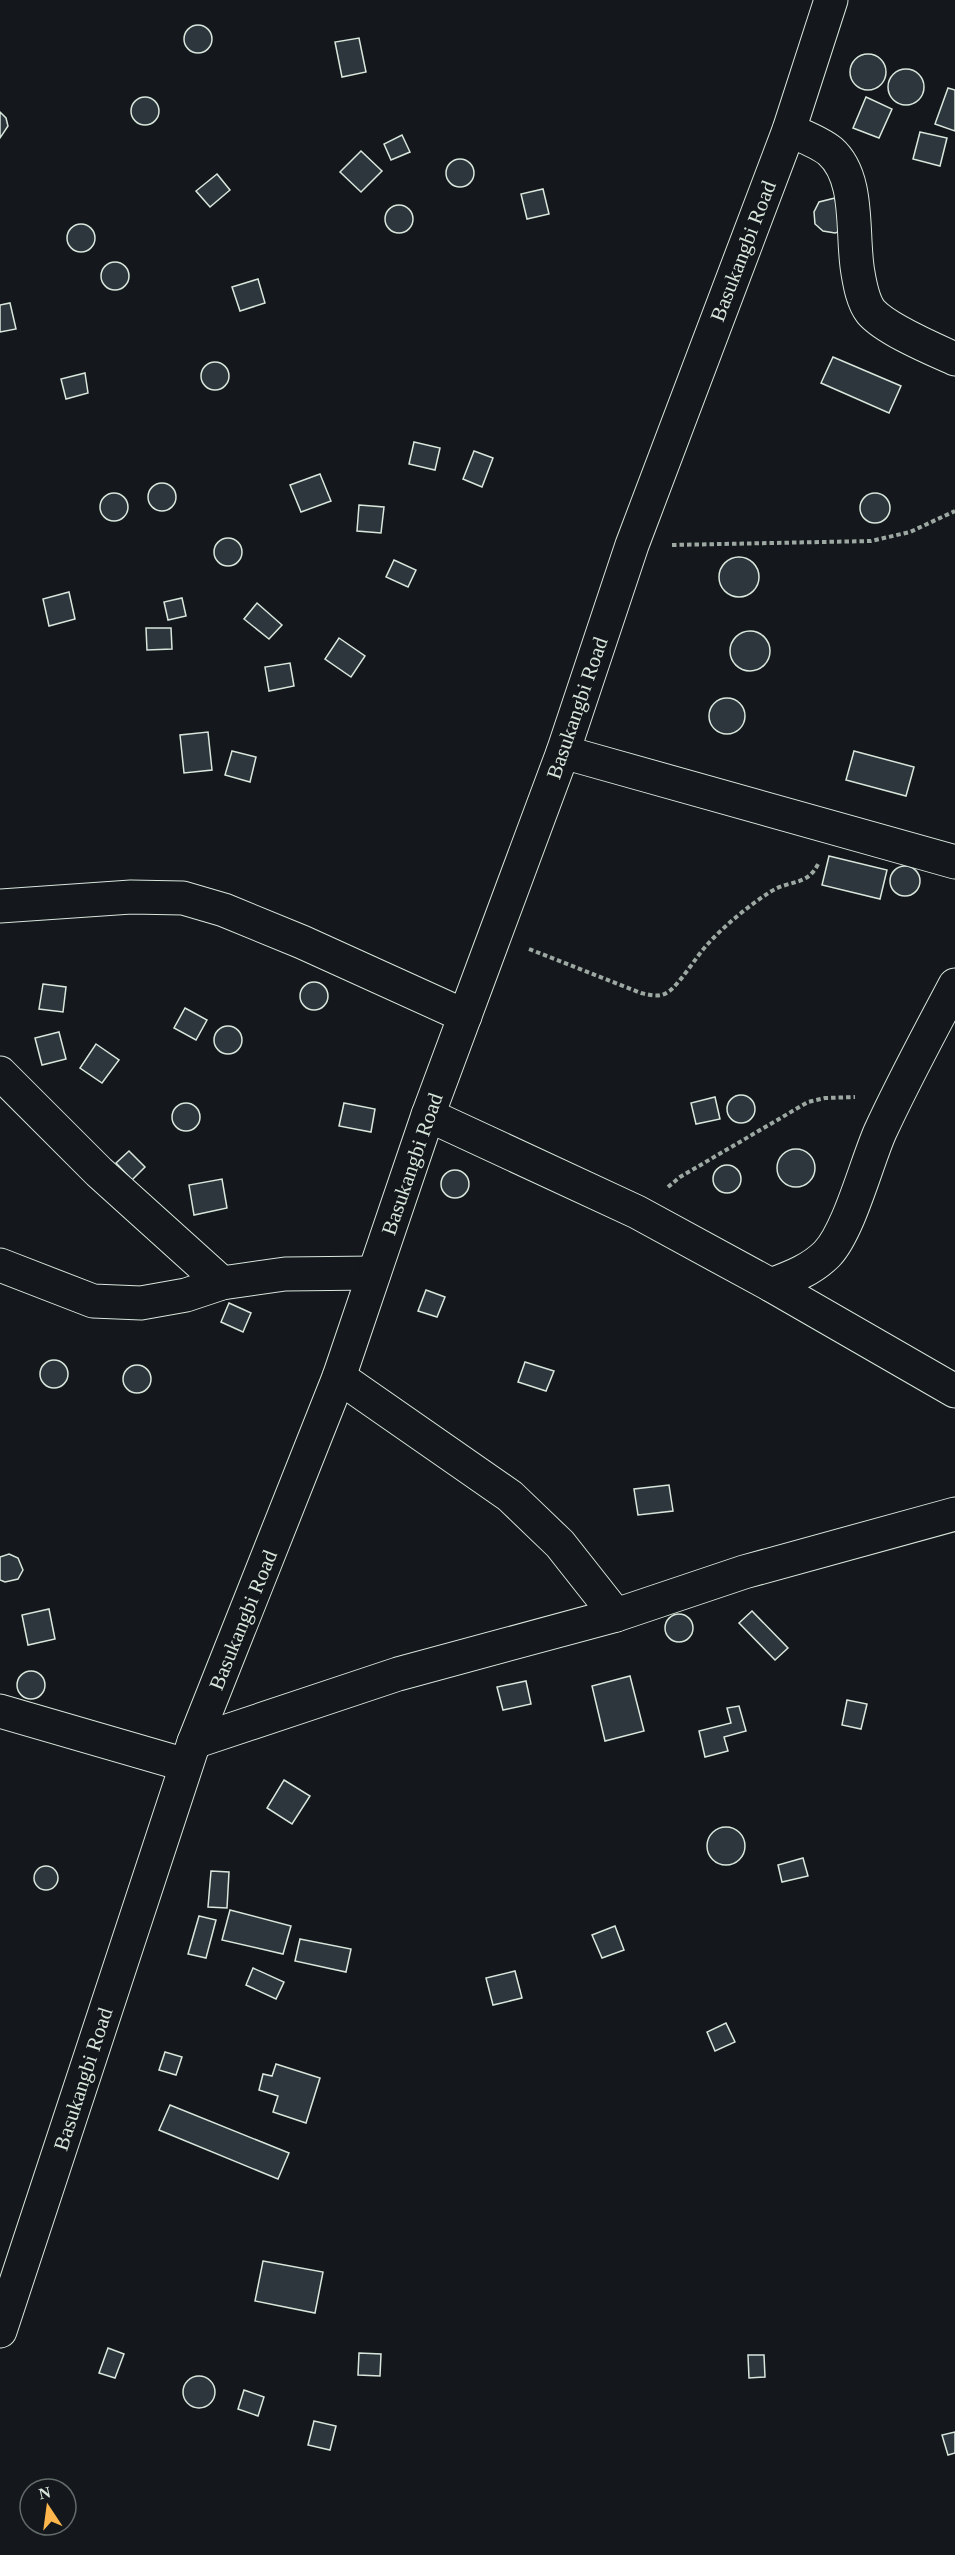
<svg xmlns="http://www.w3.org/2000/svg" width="955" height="2555" viewBox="0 0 955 2555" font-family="Georgia,serif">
<rect width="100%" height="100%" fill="#14181c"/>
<g fill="#2c363c" stroke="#d8e6dc" stroke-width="1.5">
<circle cx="198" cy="39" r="14"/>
<polygon points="359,38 366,72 342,77 335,42"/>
<circle cx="868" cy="72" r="18"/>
<circle cx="906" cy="87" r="18"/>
<polygon points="948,88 955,90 955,131 935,124"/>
<circle cx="145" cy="111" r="14"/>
<polygon points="866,97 892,109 879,138 853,128"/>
<polygon points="0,112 6,118 8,126 0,138"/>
<polygon points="920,132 947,138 940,166 913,159"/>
<polygon points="402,135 410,152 391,160 384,144"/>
<polygon points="361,151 382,171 361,192 340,172"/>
<circle cx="460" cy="173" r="14"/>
<polygon points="217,174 230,190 210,207 196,191"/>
<polygon points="543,189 549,214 527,219 521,194"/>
<polygon points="835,198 841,231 835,233 823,231 815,224 814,212 819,202"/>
<circle cx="399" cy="219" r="14"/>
<circle cx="81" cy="238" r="14"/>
<circle cx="115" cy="276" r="14"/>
<polygon points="258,279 265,303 240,311 232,287"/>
<polygon points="10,303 16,329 0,332 0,305"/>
<polygon points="833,357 901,386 889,413 821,383"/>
<circle cx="215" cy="376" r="14"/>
<polygon points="85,373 88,393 66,399 61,379"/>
<polygon points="414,442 440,448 435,470 409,464"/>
<polygon points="474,451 493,458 482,487 463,479"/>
<polygon points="320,474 331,501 301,512 290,485"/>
<circle cx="162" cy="497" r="14"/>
<circle cx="875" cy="508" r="15"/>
<circle cx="114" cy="507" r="14"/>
<polygon points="359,505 384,507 381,533 357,531"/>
<circle cx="228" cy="552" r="14"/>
<circle cx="739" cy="577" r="20"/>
<polygon points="394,560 416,570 408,587 386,577"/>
<polygon points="69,592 75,619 49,626 43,599"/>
<polygon points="182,598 186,616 168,620 164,602"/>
<polygon points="257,603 282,625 269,639 244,619"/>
<polygon points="146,628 171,628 172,649 147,650"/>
<circle cx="750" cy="651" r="20"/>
<polygon points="339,638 365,656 351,677 325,659"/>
<polygon points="290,663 294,686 269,691 265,667"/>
<circle cx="727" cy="716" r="18"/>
<polygon points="208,732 212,770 184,773 180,735"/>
<polygon points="232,751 256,757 250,782 225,775"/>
<polygon points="854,751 914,767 906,796 846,780"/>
<polygon points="829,856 887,870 880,899 822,885"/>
<circle cx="905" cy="881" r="15"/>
<circle cx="314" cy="996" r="14"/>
<polygon points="43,984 66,987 63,1012 39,1009"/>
<polygon points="185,1008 207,1020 196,1040 174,1028"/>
<circle cx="228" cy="1040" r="14"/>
<polygon points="59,1032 66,1059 42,1065 35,1038"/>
<polygon points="96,1044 119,1060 102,1083 80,1068"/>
<circle cx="741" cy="1109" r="14"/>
<polygon points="715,1097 720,1119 696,1124 691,1103"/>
<circle cx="186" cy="1117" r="14"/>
<polygon points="344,1103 375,1109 371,1132 339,1126"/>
<circle cx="796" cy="1168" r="19"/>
<polygon points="129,1151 145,1167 132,1180 116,1163"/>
<circle cx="727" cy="1179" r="14"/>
<circle cx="455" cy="1184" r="14"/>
<polygon points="222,1179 227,1208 194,1215 189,1185"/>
<polygon points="426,1290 445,1297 437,1317 418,1311"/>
<polygon points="229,1303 251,1313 243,1332 221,1322"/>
<circle cx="54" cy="1374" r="14"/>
<polygon points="525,1362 554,1371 546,1391 518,1382"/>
<circle cx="137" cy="1379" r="14"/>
<polygon points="669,1485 673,1511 638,1515 634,1489"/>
<polygon points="9,1554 18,1558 23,1570 18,1579 5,1582 0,1580 0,1557"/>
<polygon points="49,1609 55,1639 28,1645 22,1615"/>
<polygon points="752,1611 788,1648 775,1660 739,1623"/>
<circle cx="679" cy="1628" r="14"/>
<circle cx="31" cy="1685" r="14"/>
<polygon points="630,1676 644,1731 605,1741 592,1686"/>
<polygon points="526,1681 531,1704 503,1710 497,1687"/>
<polygon points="847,1700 867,1704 861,1729 842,1725"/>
<polygon points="739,1706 746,1731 724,1737 728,1751 705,1757 699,1731 731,1723 727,1708"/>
<polygon points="284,1780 310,1796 292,1824 267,1808"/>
<circle cx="726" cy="1846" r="19"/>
<polygon points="803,1858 808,1876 782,1882 778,1865"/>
<circle cx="46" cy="1878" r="12"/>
<polygon points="211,1871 229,1872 227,1908 208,1907"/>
<polygon points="230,1910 291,1926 283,1954 222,1940"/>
<polygon points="199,1916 216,1920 206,1958 188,1954"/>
<polygon points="615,1926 624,1950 602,1958 592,1935"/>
<polygon points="300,1939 351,1949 346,1972 295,1961"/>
<polygon points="253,1968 284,1982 276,1999 246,1985"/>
<polygon points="515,1971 522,1998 493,2005 486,1978"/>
<polygon points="726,2023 735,2042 715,2051 707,2032"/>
<polygon points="165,2052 182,2057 176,2075 159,2070"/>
<polygon points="276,2064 320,2078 306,2123 273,2112 278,2096 259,2090 263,2074 272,2076"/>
<polygon points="170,2105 289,2153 278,2179 159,2130"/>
<polygon points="263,2261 323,2272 315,2313 255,2301"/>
<polygon points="108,2348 124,2354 115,2378 99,2373"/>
<polygon points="359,2353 381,2354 380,2376 358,2375"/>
<polygon points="748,2355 764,2355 765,2377 749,2378"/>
<circle cx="199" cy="2392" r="16"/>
<polygon points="244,2390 264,2397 258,2416 238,2409"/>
<polygon points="314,2421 336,2426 330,2450 308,2445"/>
<polygon points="955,2432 955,2453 948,2455 942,2435"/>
</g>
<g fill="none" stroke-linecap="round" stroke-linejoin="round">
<defs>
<g id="minor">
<path d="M789 130C802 136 819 142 830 151 861 178 851 235 858 273 860 285 863 302 871 312 887 330 933 349 955 359"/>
<polyline points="563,752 955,862"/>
<polyline points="0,906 131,897 183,898 224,910 302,942 465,1016"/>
<polyline points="0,1073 99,1172 222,1283"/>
<polyline points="428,1115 637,1212 771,1285 955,1391"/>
<polyline points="0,1265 93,1301 141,1303 186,1295 222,1283 285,1274 374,1273"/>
<path d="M771 1285C792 1277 811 1270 827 1254 849 1231 866 1164 880 1132 903 1082 929 1034 955 985"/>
<polyline points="339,1377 510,1496 560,1544 616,1615"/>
<polyline points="0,1711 186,1765"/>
<polyline points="194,1742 398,1674 616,1615 744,1572 955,1514"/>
<polyline points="0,2331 194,1742 339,1377 428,1115 563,752 632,545 789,130 831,0"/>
</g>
</defs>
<use href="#minor" stroke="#d8e6dc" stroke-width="35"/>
<g stroke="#9da8a2" stroke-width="4" stroke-dasharray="4.5 3" stroke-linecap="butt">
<polyline points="672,545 871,541 910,532 955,511"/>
<path d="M529 949 641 993C650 995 659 998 668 992 679 985 696 957 706 946 724 926 748 906 770 892 790 879 808 887 819 862"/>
<polyline points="668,1187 680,1177 808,1102 825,1098 855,1097"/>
</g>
<use href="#minor" stroke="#14181c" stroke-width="33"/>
</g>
<g text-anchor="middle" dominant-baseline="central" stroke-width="4.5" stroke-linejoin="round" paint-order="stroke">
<g font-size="21" fill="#d8e6dc" stroke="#14181c">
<text transform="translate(743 251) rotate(-69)">Basukangbi Road</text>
<text transform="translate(577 708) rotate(-71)">Basukangbi Road</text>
<text transform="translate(412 1164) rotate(-71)">Basukangbi Road</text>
<text transform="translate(243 1620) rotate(-68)">Basukangbi Road</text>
<text transform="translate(83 2079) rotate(-72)">Basukangbi Road</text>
</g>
</g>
<g transform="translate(48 2507) rotate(347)"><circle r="28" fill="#14181c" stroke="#626a69" stroke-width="1.5"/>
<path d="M0-4.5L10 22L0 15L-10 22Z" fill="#ffb74d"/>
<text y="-9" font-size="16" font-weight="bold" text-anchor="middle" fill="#d8e6dc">N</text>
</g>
</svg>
